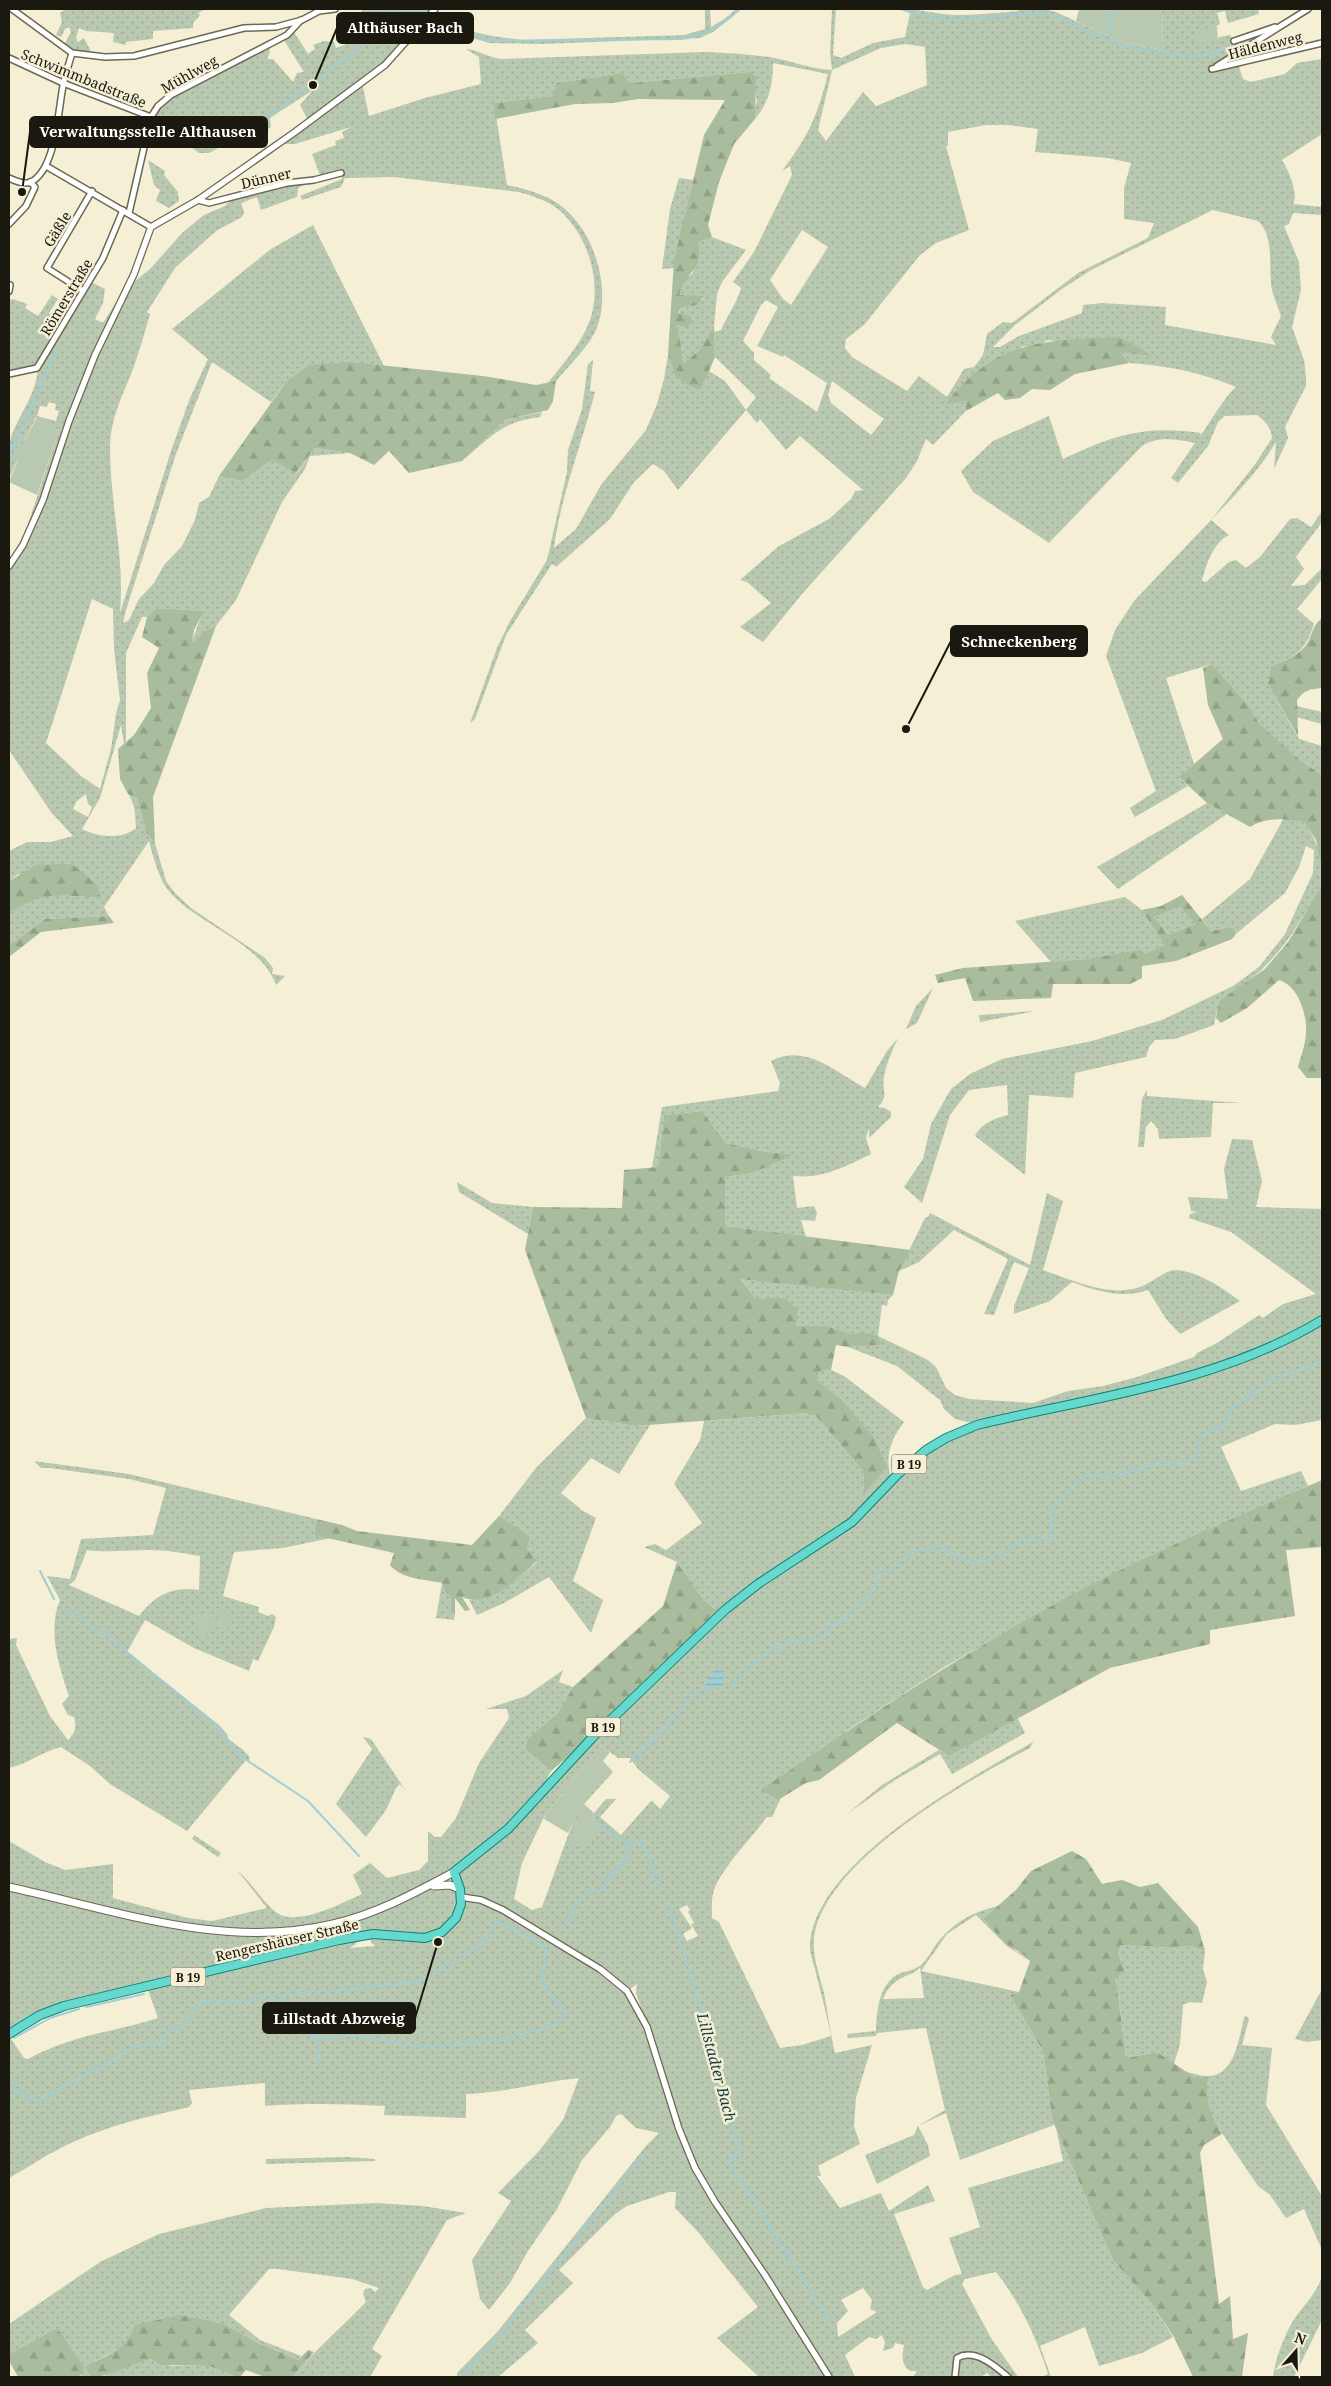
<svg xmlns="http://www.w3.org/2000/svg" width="1331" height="2386" viewBox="0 0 1331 2386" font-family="'Noto Serif',serif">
<defs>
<pattern id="grass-dots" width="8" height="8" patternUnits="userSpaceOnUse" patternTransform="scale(1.25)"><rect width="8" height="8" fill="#b9c8b0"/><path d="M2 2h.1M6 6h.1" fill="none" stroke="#9eab96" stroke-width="1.8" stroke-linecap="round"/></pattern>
<pattern id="forest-firs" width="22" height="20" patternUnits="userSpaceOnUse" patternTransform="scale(1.25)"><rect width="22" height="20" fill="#a9bc9d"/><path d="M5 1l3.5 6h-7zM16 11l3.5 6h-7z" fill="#91a186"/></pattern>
<pattern id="water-rules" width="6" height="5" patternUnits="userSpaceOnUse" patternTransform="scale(1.25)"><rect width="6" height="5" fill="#a1ced4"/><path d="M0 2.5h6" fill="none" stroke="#8ab0b5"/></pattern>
</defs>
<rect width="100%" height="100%" fill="#f5efd6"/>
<g fill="url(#grass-dots)" fill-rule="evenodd">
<polygon points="66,9 206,9 198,13 200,15 193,23 193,28 153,31 153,39 126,42 126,45 113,42 114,33 86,31 79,28 76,38 78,42 84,38 93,55 72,53 63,47 71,32 69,27 65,29 61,37 56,35 62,22 60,13"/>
<path d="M362 9H436C445 32 503 38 524 40L684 35 705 29V9H710L711 27 726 18 736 9H742L713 32 700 38 542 44 489 43 463 35 429 15 394 59 362 83 369 116 425 98 481 84 479 57 466 49C475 49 488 57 500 59L705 52C729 53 755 54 779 59 797 63 813 69 832 70L830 53 832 9H836L833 55 841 58 873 43 905 37 910 13 903 9C920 9 936 14 954 15 975 15 997 13 1018 11V9H1043L1056 12 1121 42 1163 50 1162 9H1258L1259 14 1228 23 1225 11 1217 13 1220 24 1212 28 1217 41 1219 37 1230 35 1234 41 1287 22 1214 68 1238 64 1243 79 1251 82 1285 74 1297 63 1322 59V134L1282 160C1288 169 1299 194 1293 204L1322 207V215L1293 213 1289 224 1284 226 1299 262 1301 290 1292 327 1304 360 1306 376V386L1285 427 1288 438 1274 469 1276 442C1258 472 1235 495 1211 520L1229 535C1213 543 1206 565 1202 581L1206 582 1229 562 1236 560 1246 568 1260 557 1290 519 1297 518 1311 527 1322 511V522L1296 557 1304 569 1291 586 1305 585 1322 568V579L1297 609 1314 624C1305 651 1297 656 1271 666L1268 684 1299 739 1322 746V775L1300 760 1259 723 1248 705 1212 664 1166 678 1194 764 1179 777 1188 786 1135 817 1130 808 1156 791 1106 656 1115 630 1134 601 1211 520 1256 463 1272 438C1271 427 1265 421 1257 415L1225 416 1218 422 1208 446 1178 483 1171 478 1195 443C1177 439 1157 436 1142 446L1049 543 973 492 961 471 993 441 1049 416 1063 459C1114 435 1144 425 1201 433L1199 438C1209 424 1225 396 1236 387 1204 373 1164 365 1129 363L1119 351 1151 355 1048 340 1034 347 1023 346 947 403 966 401V411L933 445 926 439 917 461 906 478 802 594 763 642 740 627 771 603 747 582 740 580 779 546 829 519 851 499 855 491 863 490 800 436 786 450 760 419 757 423 746 410 678 490 664 471 653 464 634 482 610 519 556 567 552 564 506 635 475 719 470 723 497 648 510 621 547 560 567 472 568 450 582 409 588 364 593 360 590 391 595 392C582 444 561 494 554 548L576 529 601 485 646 430 657 404 664 379 668 355 675 376 701 390 709 371 725 381 746 410 756 397 715 357 714 332 721 330C727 316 737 303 741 288L733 282 754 252 792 175 790 166 782 171C809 135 817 117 828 74L773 63C773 85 769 102 755 119L754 111 757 101 750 72 630 83 622 73 556 83 552 96 494 103 507 185C525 189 542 193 557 203 594 227 613 290 596 330 589 346 568 367 556 381L547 384C562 365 582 343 590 320 603 283 588 234 558 209 546 200 533 196 519 192L394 177 345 178 341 187 302 200 300 196 342 179 341 173 345 172 340 169 320 175 312 154 336 145 335 141 344 138 342 132 351 127 295 144H278L309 122 300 105 313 90 270 118 271 127 259 135 252 129 243 135 241 139 233 140 209 153H199L163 127 150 121 163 100 268 44 270 52 267 59H273L293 82 297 73 304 72 282 37 292 29 308 54 315 49 313 45 324 41 334 42 336 48 345 45 343 39C350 27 359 23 362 9ZM905 44 925 47 927 85 876 106 863 92 826 141 818 130 832 70 881 48ZM986 125H1008L1038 129 1035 152 1108 158 1131 163 1124 188V219L1154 223 1148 238 1078 273 1012 323 1003 322 987 334 983 355 974 367 964 369 947 397 919 376 907 391 852 357 845 348 846 339 864 325 920 255 936 243 969 230 946 146H948V132ZM1213 210 1258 221C1275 236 1268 269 1272 290 1274 298 1278 307 1281 316L1271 337 1276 345 1165 325 1166 307 1102 303 1083 305 1082 313 1019 336 1000 347H993L1015 325 1062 289 1091 270ZM802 230 828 247 791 305 783 299 770 280ZM766 300 778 307 757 346 783 357 784 355 827 383 817 412 769 378 771 375 754 360V353L743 341 761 305ZM832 381 884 419 871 435 831 403 828 395Z"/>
<polygon points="148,160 165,171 164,175 178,192 179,201 169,208 156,201 160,190 154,185"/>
<polygon points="679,178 693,180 674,268 662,269 670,209"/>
<path d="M314 180 298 188 297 197 261 210 257 197 241 203 244 212 242 217 216 231 175 268 147 312 150 314C145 333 139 351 133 369 122 397 110 419 110 449 110 504 125 558 120 613L171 451 190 398 208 359 172 329 271 249 313 225 384 366 351 362 286 382 271 402 212 362 176 454 126 610 123 623 129 620 139 599 154 583 164 565 182 546 195 520 199 503 209 497 219 476 242 481 272 460 297 473 315 448 350 453 310 456 305 469 282 502 236 600 216 626 205 631 191 644 203 611 156 608 147 617H142L126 653V741L124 744 121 725 100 798 82 829C97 837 122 840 136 828 135 815 136 805 128 794L137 798 147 834 155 843 166 881 175 893 191 908 265 958 273 968 272 974 285 976 276 985C261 942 197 925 168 890 159 879 153 856 149 841L104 907 109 916 45 919 9 946V913C42 891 63 895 100 898L18 874 9 881V851L27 842H51L73 836 51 812 9 750V562L25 533 59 431 36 417 23 444 12 458 17 461 9 479C9 468 6 454 9 444 16 417 37 396 38 367L9 374V300L13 299 27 304 25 308 38 316 52 295 58 299 49 313 55 317 67 300 71 290 83 291 89 281 105 289 103 303 95 319 103 323 134 274 135 281 150 269 183 232 204 215 225 206 235 196 287 183ZM49 402 56 404 55 410 59 411 56 421 37 416 40 406 47 407ZM92 599 113 609 114 649 120 700 116 714 111 749 100 789 81 776 46 743ZM86 794 88 804 92 807 88 817 73 809 76 802Z"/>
<path d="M712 237 746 250 722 282 717 294 714 326 699 350 684 363C682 345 672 327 681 308L698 305 704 297 678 295 683 281 693 273 697 242Z"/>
<path d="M542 412 540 417C501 422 492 436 462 461L505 420Z"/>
<polygon points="1296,706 1322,712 1322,724 1296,717"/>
<polygon points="1207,803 1227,814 1118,889 1097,867"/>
<path d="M1284 818 1304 822C1315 838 1329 865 1322 886 1319 895 1311 904 1306 912 1280 954 1261 976 1219 1001L1214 1025 1175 1039 1155 1040 1149 1047 1146 1057 1075 1073 1073 1098 1029 1095 1025 1175 975 1136C981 1123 996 1118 1008 1115L1007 1085 969 1090 950 1115 922 1203 904 1187 923 1159 931 1124 951 1089 970 1074 1002 1059 1092 1041 1162 1020 1233 986 1259 967 1285 934 1313 873 1314 850 1306 846 1299 867 1285 893 1236 934 1235 929 1230 927 1211 931 1202 919 1250 879Z"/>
<polygon points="1125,897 1142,910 1166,945 1144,954 1051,962 1015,921"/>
<polygon points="1180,905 1195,924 1168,935 1154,917"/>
<polygon points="933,988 917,1023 906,1029 916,1006"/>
<polygon points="1035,1011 980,1022 979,1015"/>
<path d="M898 1038C892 1050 886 1065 884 1077 881 1089 890 1095 878 1107L885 1108 891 1112V1117L869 1138V1128L866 1138 871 1154C844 1167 823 1179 793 1176L797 1208 814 1206 817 1213 815 1221 801 1220 806 1237 725 1226V1177L753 1173 794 1154 766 1152 726 1143 702 1111 664 1115 658 1167 652 1168 662 1107 778 1091 780 1083 771 1061C806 1043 835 1072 865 1088L887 1051Z"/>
<polygon points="1147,1090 1147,1096 1241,1103 1213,1103 1211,1137 1159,1139 1158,1129 1151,1121 1146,1127 1144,1147 1138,1147 1142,1099"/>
<path d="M1232 1139 1252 1140 1262 1181 1256 1207 1322 1209V1420L1295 1425 1275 1424 1221 1447 1241 1491 1301 1471 1308 1486 1179 1544 1053 1605 946 1666 848 1730 777 1800 781 1798 772 1817H767C752 1837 721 1869 714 1890 711 1899 712 1909 712 1918L719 1922 780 2048 802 2045 831 2036C827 2014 820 1991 815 1969 813 1962 810 1954 810 1947 812 1863 969 1779 1033 1742L1030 1748C967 1781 824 1861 814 1938 812 1956 820 1976 824 1993 828 2013 830 2033 835 2053L872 2045 856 2098 854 2126 860 2144 818 2166 821 2176H817L840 2208 881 2193 889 2211 928 2185 935 2201 894 2214 923 2287 927 2290 955 2275 962 2274 949 2238 980 2227 968 2188 1063 2161 1056 2128 1113 2260 1151 2303 1173 2337 1142 2353 1099 2366 1085 2327 1040 2346 1051 2377H1041L1048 2374C1037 2338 1019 2301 996 2272L965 2279 962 2284 991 2338 1018 2377H991L987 2373 981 2377H913L917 2371H910C901 2364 902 2356 904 2345L895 2343 893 2348 883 2351 885 2342 882 2335 876 2339 869 2337 845 2355 855 2377H759L717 2338 758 2307 698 2232 675 2208 676 2192H669L627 2206 615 2214 559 2270 573 2283 525 2330 538 2343 498 2377H457V2373L498 2331 645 2147 659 2133 636 2128 621 2114 616 2116 610 2127 582 2160 557 2209 528 2251 510 2283 489 2310 480 2299 472 2260 511 2201 498 2193 539 2151 563 2120 579 2078C541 2082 504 2093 466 2094V2118L384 2115 385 2106C345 2104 305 2103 265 2106V2083L189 2090 192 2103 189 2107C150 2116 110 2125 73 2142 51 2152 30 2166 9 2178V2036L24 2058 28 2059C74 2034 111 2033 158 2018L147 1987 64 2006 9 2034V1841L45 1862 65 1870 113 1864V1898L188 1918 212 1921 267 1908 237 1870C252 1883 263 1902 277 1913 297 1927 342 1903 362 1894L353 1875 370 1863 387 1878 419 1870 428 1861V1831L435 1837H441L456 1818 479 1763 509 1718 507 1709H486L526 1696 563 1670 559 1682 573 1687 558 1713 528 1738 525 1749 551 1771 544 1785 725 1609H714L703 1599 677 1562 644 1547 655 1544 666 1550 702 1523 674 1484 700 1440 704 1421 807 1413 809 1416 815 1415 863 1471 864 1486 861 1496 887 1467 841 1399 817 1380 820 1371 831 1370 844 1376 904 1422C890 1440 884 1458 892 1480L908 1465 976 1424 955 1419 944 1409 940 1400 897 1366 848 1347 881 1345 864 1333 851 1334 827 1326H795L756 1299 741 1278 893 1295 888 1300 887 1306 882 1305 878 1336 928 1360 936 1367 946 1388 955 1395 969 1399 1033 1403 1068 1391 1103 1386 1137 1377 1194 1357 1197 1353 1217 1343 1259 1315 1263 1318 1283 1304 1316 1294 1231 1232 1189 1218 1190 1214 1197 1212 1191 1211 1188 1197 1228 1199 1224 1169ZM601 1745 618 1758H630L638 1769 670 1796 660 1809 652 1801 650 1802 621 1835 600 1817 616 1799H606L594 1813 593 1823 600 1828 575 1827 584 1804 613 1772 597 1785 578 1808 542 1907 532 1910 514 1899 522 1863 545 1815ZM454 1872V1886H428ZM687 1905 690 1910 688 1912 694 1923 691 1924 698 1936 687 1941 683 1934 692 1928 679 1909ZM369 1934 371 1942 375 1946 350 1948 356 1944 357 1936ZM637 1984 636 1993 646 2022 627 1991ZM863 2288 872 2300 870 2309 877 2312 838 2337 837 2323 848 2311 841 2300Z"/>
<polygon points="457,1182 492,1203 533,1207 528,1234 459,1192"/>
<path d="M1047 1193 1063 1201 1043 1270C1066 1278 1101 1293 1125 1290 1143 1289 1152 1280 1167 1272 1186 1263 1225 1289 1240 1301L1180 1334 1166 1319 1148 1290C1123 1299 1096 1291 1072 1282L1050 1301 1014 1314V1306L1029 1268 1014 1262 994 1315 984 1314 1008 1259 954 1230 919 1262 899 1271 925 1218 928 1217 930 1213 1030 1265Z"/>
<path d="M586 1418 635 1426 650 1425 619 1474 591 1458 561 1493 583 1511 596 1518 573 1581 603 1600 591 1633 549 1577 504 1603 477 1615 469 1600C501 1595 513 1582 537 1562L527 1546 525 1536 499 1516 536 1468Z"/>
<path d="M34 1461 129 1474 316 1519 314 1534 331 1538 283 1548 234 1552 223 1596 259 1607 258 1612 268 1616 272 1614 276 1617 274 1627 258 1661 253 1659 249 1671 194 1648 145 1620 127 1652 219 1725 227 1734 228 1739 242 1749 249 1756 250 1762 246 1760 187 1831 110 1784 90 1766 61 1747C43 1751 28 1764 9 1768V1639L17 1638 16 1645 50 1716 68 1740C75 1733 77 1727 74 1717L68 1715 62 1704 69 1696C59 1666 47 1631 60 1600L47 1576 70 1579 81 1539 153 1535 166 1488 129 1479 50 1468H41ZM87 1550C108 1553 128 1550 149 1550 167 1550 183 1553 200 1556L199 1590C173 1586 155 1595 139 1616L69 1585 75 1580Z"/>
<polygon points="442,1583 446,1594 450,1596 451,1611 455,1614 454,1620 436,1618"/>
<polygon points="1017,1717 1025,1733 952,1774 940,1754 895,1780 847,1814 882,1785 939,1750 949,1756"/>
<polygon points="363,1737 371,1739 406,1791 400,1784 396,1788 386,1810 366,1837 336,1804 372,1749"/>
<polygon points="194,1835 221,1853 218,1857 192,1839"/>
<path d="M998 1906 984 1918 1017 1952 1024 1953 1030 1961 1007 1946 976 1915 947 1934 921 1971 1019 1992 1010 1995 1043 2051 1052 2119 1054 2125 960 2160 946 2113 918 2126 928 2145 930 2156 877 2184 865 2155 914 2135 918 2126 945 2110 926 2028 877 2033 876 2036 848 2038 847 2034 876 2031C877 2011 878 1988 896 1975 904 1971 914 1971 921 1965 928 1959 932 1950 937 1943 953 1923 972 1912 998 1906ZM920 1967 924 1998 883 1999C893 1974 914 1977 920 1967Z"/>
<polygon points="1121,1945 1172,1948 1190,1946 1205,1951 1203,1969 1207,1982 1202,2003 1190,2002 1183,2005 1180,2044 1174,2064 1157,2052 1126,2058 1116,1977 1125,1971 1118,1954"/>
<polygon points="1322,1989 1322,2016 1320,2019 1322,2020 1322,2040 1307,2042 1295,2039"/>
<path d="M1245 2015 1249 2019 1242 2045 1272 2048 1266 2105 1322 2196V2250L1304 2209 1286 2218 1270 2195 1258 2186 1211 2117 1205 2092 1197 2079 1184 2071C1191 2073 1200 2076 1207 2076 1236 2077 1239 2035 1245 2015Z"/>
<polygon points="347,2157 375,2159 375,2161 266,2164 266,2159"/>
<path d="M376 2203 423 2206 466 2213 447 2220 372 2349 382 2356 370 2377H292C315 2350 342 2327 366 2302L363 2294 365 2289 371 2288 375 2292 379 2288 352 2279 278 2269H269L229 2315 260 2340 301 2356 298 2360 256 2342 226 2325 131 2337 124 2346 84 2367 91 2377H80L82 2376 57 2328 9 2354V2324L100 2262 159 2234 266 2208Z"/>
<path d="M1322 2275V2320L1294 2377H1273C1275 2360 1284 2336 1293 2321 1303 2305 1318 2293 1322 2275Z"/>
<polygon points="152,2359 171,2366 209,2366 237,2377 102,2377 139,2361"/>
</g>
<g fill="url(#forest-firs)" fill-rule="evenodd">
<path d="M750 72 756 77 755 119 734 144 719 182 708 225 712 237 698 242C704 270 686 271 679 295L704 296 698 305 681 308 678 313 691 316V322L687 327 677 325 684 363 699 350 714 326 715 357 701 390 690 386 675 376 668 355 674 260 704 135 725 100 638 99 613 103 575 104 495 119 494 103 552 96 556 83 622 73 630 83Z"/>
<path d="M1120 337 1153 356 1120 352 1129 363 1075 374 1050 390 1032 389 1020 398 1005 400 998 393 966 411V401L946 404C995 339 1046 340 1120 337Z"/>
<polygon points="351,362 483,376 536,385 556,381 553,401 548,410 505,420 462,461 409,473 389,451 374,465 350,453 315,448 296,473 272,460 242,481 219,476 286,382 309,365"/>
<polygon points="156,608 204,611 194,630 192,643 205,631 216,626 153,797 155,843 147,834 137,798 128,794 120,779 118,749 134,735 151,708 147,673 159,648 142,637 147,617"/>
<path d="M1322 618V688C1310 689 1304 690 1297 700L1298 736 1268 684 1271 666C1284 661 1301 655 1308 642 1313 632 1313 625 1322 618Z"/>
<path d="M1212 664 1248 705 1259 723 1300 760 1322 775V867L1316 840 1304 822C1285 818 1267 817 1250 827L1207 803 1179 777 1223 739 1208 705 1203 668Z"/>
<path d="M72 864 96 884 101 898C63 895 43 891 9 913V881L36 865Z"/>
<path d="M1322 886V1078H1307L1298 1067C1301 1056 1306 1043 1306 1032 1307 1013 1298 986 1279 980L1247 1008 1221 1023 1216 1018 1219 1001 1265 969 1288 942Z"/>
<path d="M1182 895 1211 931 1230 927 1235 929 1236 934 1232 939 1176 961 1142 966V978L1130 984H1053L1051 998 973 1001 965 978 938 983 935 975 963 968 1087 959 1141 950 1144 954 1165 945 1142 910 1161 906ZM1180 906 1195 924 1168 935 1154 917Z"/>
<polygon points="109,916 114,923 41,932 9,957 9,946 45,919"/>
<polygon points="702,1111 726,1143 766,1152 795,1154 753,1173 725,1177 725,1226 911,1250 899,1271 893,1295 741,1279 756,1299 785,1298 797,1309 796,1326 827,1326 851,1334 864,1333 878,1336 881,1345 848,1347 836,1345 831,1370 820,1371 817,1380 841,1399 874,1438 887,1467 861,1498 864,1486 863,1471 815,1415 809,1416 807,1413 635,1426 586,1418 525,1250 533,1207 622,1208 624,1170 658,1167 664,1115"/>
<path d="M1322 1480V1547L1286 1550 1295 1616 1210 1630V1644L1110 1668 949 1756 897 1723 819 1780 806 1783 778 1800 761 1790C855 1725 950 1661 1051 1606 1138 1558 1232 1519 1322 1480Z"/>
<path d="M499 1516 530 1537 527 1547 537 1561C518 1578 489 1609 462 1597L470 1610 465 1611 455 1598V1614L451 1611 450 1596 446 1594 442 1583C425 1579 403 1580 390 1565L394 1553 314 1535 316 1519 342 1525 357 1531 472 1545Z"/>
<polygon points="677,1562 703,1599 714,1609 724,1609 598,1732 551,1771 525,1749 528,1738 558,1713 573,1687 663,1606"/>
<path d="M1072 1851 1086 1859 1102 1884 1122 1880 1140 1887 1158 1883 1198 1927 1205 1951 1190 1946 1172 1948 1121 1945 1118 1954 1125 1971 1116 1978 1126 2058 1157 2052 1197 2079 1208 2076C1204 2099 1210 2115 1222 2134L1204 2145 1200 2153 1219 2304 1230 2296 1233 2339 1248 2333 1242 2377H1193L1174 2337 1151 2303 1113 2260 1052 2119 1043 2051 1010 1995 1019 1992 1030 1961C1023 1952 1014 1950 1005 1943 997 1935 990 1926 984 1918L1016 1890 1031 1871Z"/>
<path d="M180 2315 226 2325 256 2342 298 2360 308 2350 314 2352 292 2377H265L246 2370 240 2377H237L209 2366 161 2365 152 2359C130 2363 112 2377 91 2377L84 2367 80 2377H18L9 2361V2354L57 2328 84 2367C106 2355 127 2351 135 2325Z"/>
</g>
<g fill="#b9c8b0">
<polygon points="1079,9 1162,9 1163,50 1121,42 1076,21"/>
<polygon points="1217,26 1218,41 1204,44 1195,38 1197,30"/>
<polygon points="37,417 59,431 37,495 9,482 17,462 12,458 19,443 23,444"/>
<polygon points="222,1607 230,1611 231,1617 227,1630 217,1627"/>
<polygon points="197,1612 215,1619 206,1641 198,1637"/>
<path d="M601 1745 610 1752 603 1761 613 1772C590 1791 579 1806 568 1833L544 1819 545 1815Z"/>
<polygon points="584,1804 594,1813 593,1823 600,1828 584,1850 569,1842"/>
</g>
<polygon fill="url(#water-rules)" points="719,1667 724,1672 723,1686 704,1688 712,1672"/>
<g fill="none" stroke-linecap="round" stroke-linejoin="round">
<g stroke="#a1ced4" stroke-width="2">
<polyline points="901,9 918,15 947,20 1042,13 1066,21 1121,46 1195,57 1248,43"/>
<polyline points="1109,9 1110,33"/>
<path d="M436 16 465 34 496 41 681 39C704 36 723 26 739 9"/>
<path d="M204 146C221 156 334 70 351 54 365 41 374 22 391 13 402 8 414 10 425 11"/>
<polyline points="9,457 58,347"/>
<polyline points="40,1571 54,1599"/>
<polyline points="64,1608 105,1634 214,1723 242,1757 308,1801 359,1856"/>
<path d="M730 1685 735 1683 758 1659 787 1642 815 1640 823 1637 833 1624 846 1620 847 1612C862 1605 875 1595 877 1578L914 1552 938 1546 974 1564 992 1559 1022 1540 1041 1541 1051 1535 1052 1509 1068 1494 1076 1481 1089 1475 1111 1478 1161 1461 1184 1463 1197 1455 1203 1435C1219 1429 1228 1424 1233 1407L1268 1383 1322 1361"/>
<polyline points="630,1762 666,1728 688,1700 704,1688 723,1686"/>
<polyline points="627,1844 643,1841 661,1894"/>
<polyline points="670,1907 722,2076 724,2104 737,2140 739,2150 729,2162 828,2318"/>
<polyline points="563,1927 584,1894 605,1889 609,1877 630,1855 627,1844 596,1822"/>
<polyline points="326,1992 420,1981 455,1961"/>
<path d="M279 1996 303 2032 320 2039 352 2035 421 2047 501 2040 555 2025 566 2015 542 1981 546 1947 498 1922C490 1935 478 1950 463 1955"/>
<polyline points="86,2007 144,1994"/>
<polyline points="9,2029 33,2013"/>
<polyline points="14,2038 50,2018 79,2009"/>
<polyline points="318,2058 320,2039"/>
<polyline points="9,2076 14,2088 22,2092"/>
<polyline points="20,2093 40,2103 56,2090 116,2059 129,2049 146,2044 164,2042 167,2032 177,2029 202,2002 248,2001 260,1995 279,1996 316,1991"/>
<polyline points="9,2100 12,2098"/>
<polyline points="460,2377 506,2328 643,2155"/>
</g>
<defs>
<g id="minor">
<polyline points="12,9 72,53 105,57 134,56 244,28 276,27 302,20 319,11 335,9"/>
<polyline points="1234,41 1275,27"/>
<polyline points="9,58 63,83 151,117"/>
<polyline points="1217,66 1308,9"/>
<polyline points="1212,69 1322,43"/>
<polyline points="46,166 151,227"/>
<path d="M9 178C16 181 24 185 31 182 56 169 58 111 63 86 65 75 69 64 72 53"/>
<polyline points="198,200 209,203 287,183 314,180 341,173"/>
<polyline points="129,213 151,117 158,106 171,95 287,35 301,20"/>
<polyline points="9,224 26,206 35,187 30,182"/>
<polyline points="9,291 10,285"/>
<polyline points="83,291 47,268 92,191"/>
<polyline points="9,374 37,368 103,258 123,210"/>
<path d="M955 2377 957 2358C975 2348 995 2366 1008 2377"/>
</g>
<g id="tertiary">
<polyline points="9,566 23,545 43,500 69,421 95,355 134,274 151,227 198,200 295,132 385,65 435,9"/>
<polyline points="461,1897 481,1900 503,1910 600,1969 627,1991 647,2027 679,2129 695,2168 715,2202 765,2275 829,2377"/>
</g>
<g id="secondary">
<polyline points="434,1886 450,1885 460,1889"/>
<path d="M9 1887C114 1910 224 1950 333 1924 376 1914 415 1893 454 1872"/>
</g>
<path id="primary" d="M9 2034 40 2015 64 2006 339 1940 373 1934 425 1938 442 1932 456 1918 461 1904 460 1889 454 1872 508 1829 592 1738 726 1609 758 1584 852 1522 897 1475 926 1450 946 1438 977 1425C1093 1397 1218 1383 1322 1320"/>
</defs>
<use href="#minor" stroke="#6d6852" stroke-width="8"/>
<use href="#tertiary" stroke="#6d6852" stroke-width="8"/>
<use href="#secondary" stroke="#6d6852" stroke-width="9"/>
<use href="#primary" stroke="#098476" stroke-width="10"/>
<use href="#minor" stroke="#fff" stroke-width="5"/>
<use href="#tertiary" stroke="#fff" stroke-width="5.5"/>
<use href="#secondary" stroke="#fff" stroke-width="7"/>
<use href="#primary" stroke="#66d8ce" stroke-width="8"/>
</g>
<g text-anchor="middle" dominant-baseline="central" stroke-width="5" stroke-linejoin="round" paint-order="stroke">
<g fill="#f5efd6" stroke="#5c584b" stroke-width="1">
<rect x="891.5" y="1454.5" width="35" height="19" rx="4"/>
<rect x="585.5" y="1717.5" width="35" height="19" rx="4"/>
<rect x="170.5" y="1967.5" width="35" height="19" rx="4"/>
</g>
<g font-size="12" font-weight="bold" fill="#1a180f">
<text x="909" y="1464">B 19</text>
<text x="603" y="1727">B 19</text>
<text x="188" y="1977">B 19</text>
</g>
<g font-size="14" fill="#1a180f" stroke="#f5efd6">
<text transform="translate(1265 45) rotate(-14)">Häldenweg</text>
<text transform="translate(189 74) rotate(-29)">Mühlweg</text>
<text transform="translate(84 78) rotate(22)">Schwimmbadstraße</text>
<text transform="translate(266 178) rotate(-13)">Dünner</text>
<text transform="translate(57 229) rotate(-58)">Gäßle</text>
<text transform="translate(66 297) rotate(-59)">Römerstraße</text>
<text transform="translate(287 1940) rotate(-13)">Rengershäuser Straße</text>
</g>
<g font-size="15" font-style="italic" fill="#133d43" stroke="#f5efd6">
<text transform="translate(717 2067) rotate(75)">Lillstadter Bach</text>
</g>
</g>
<path fill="none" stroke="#1a180f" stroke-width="2" d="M313 85L337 28M22 192L30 132M906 729L951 641M438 1942L415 2018"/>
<g fill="#1a180f" stroke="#f5efd6" stroke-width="2">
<circle cx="313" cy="85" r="5"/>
<circle cx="22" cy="192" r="5"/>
<circle cx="906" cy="729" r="5"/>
<circle cx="438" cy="1942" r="5"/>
</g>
<g fill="#1a180f" stroke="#1a180f" stroke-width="2">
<rect x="337" y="13" width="136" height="30" rx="5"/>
<rect x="30" y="117" width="237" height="30" rx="5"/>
<rect x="951" y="626" width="136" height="30" rx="5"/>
<rect x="263" y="2003" width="152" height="30" rx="5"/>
</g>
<g font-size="15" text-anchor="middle" font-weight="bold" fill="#fff">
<text x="405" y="33">Althäuser Bach</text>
<text x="148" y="137">Verwaltungsstelle Althausen</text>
<text x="1019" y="647">Schneckenberg</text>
<text x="339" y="2024">Lillstadt Abzweig</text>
</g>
<rect width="1331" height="2386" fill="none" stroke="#1a180f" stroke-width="20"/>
<g transform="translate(1296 2351) rotate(20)" stroke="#f5efd6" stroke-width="4" paint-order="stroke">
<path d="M0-4L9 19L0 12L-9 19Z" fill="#1a180f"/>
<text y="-8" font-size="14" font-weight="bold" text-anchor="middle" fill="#1a180f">N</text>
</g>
</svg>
